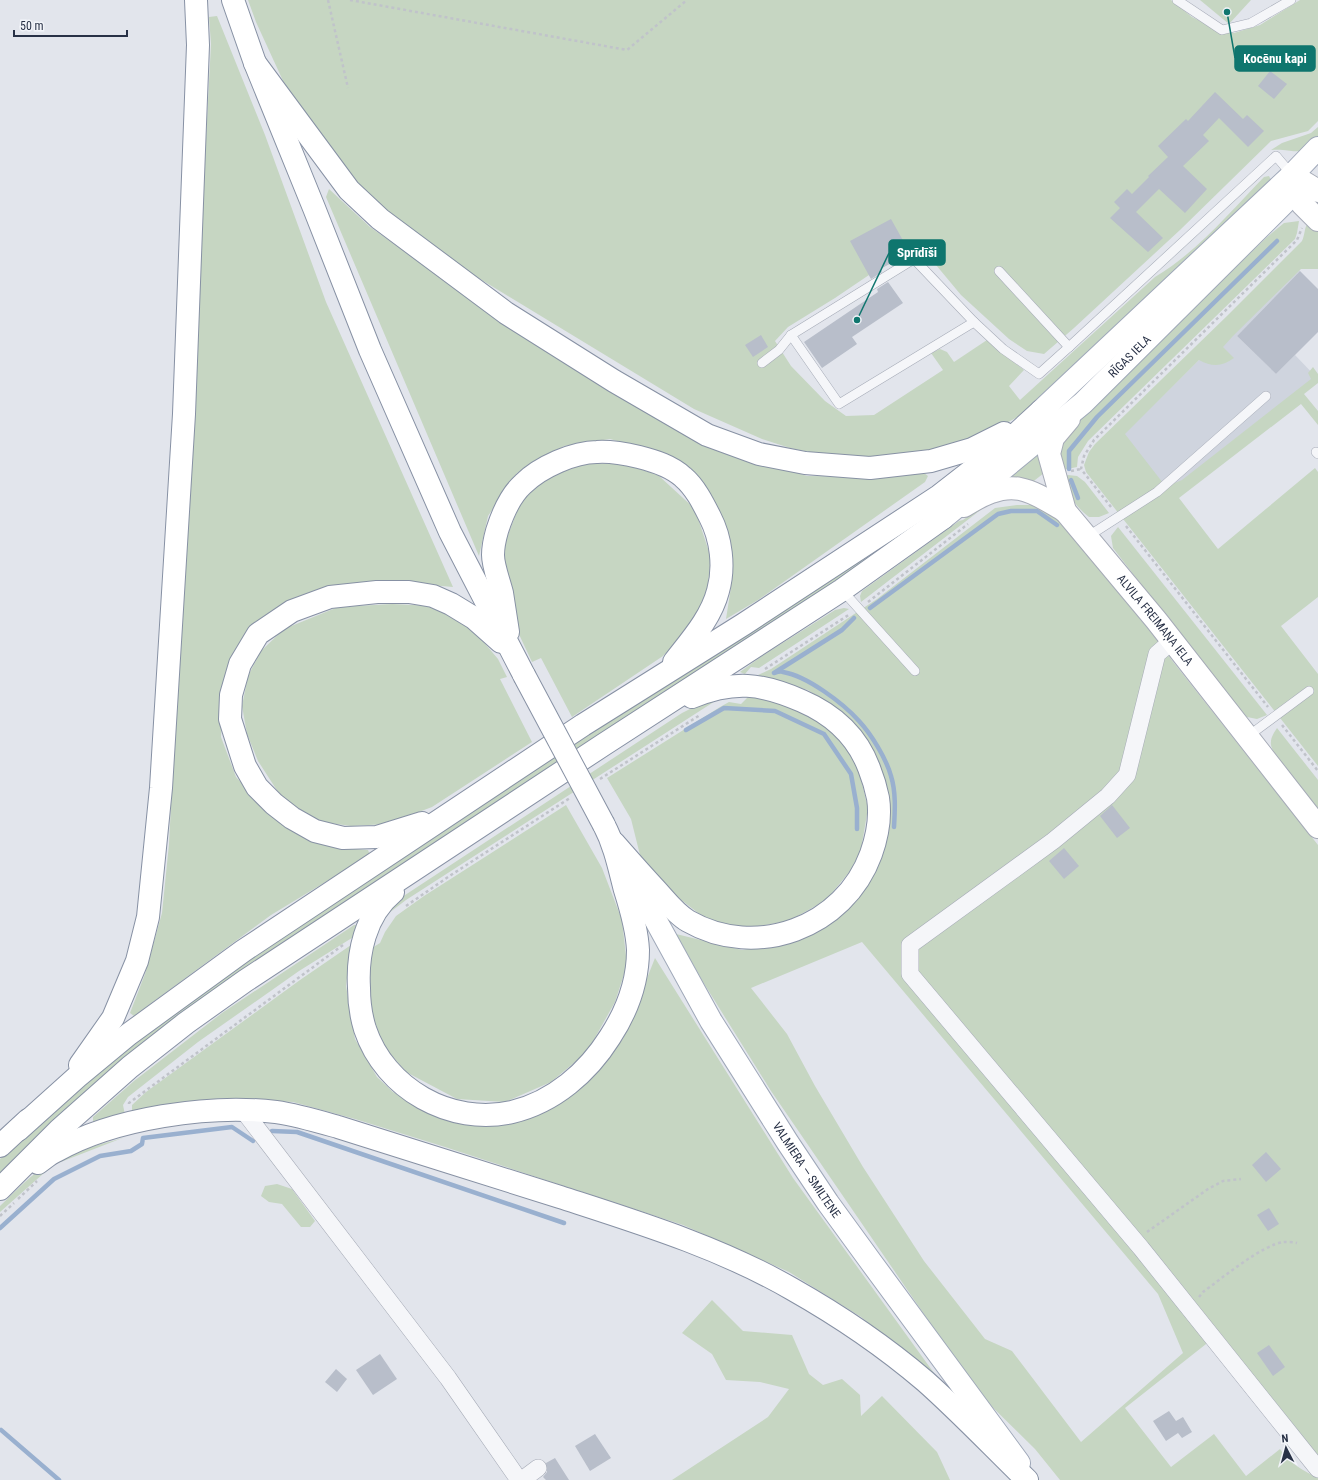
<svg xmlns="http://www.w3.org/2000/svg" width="1318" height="1480" viewBox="0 0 1318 1480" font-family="'Roboto Condensed',sans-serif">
<rect width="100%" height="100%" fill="#e2e5ec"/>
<polygon fill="#cfd4de" points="1295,265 1300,271 1237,336 1276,374 1295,355 1318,379 1164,499 1115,443"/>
<g fill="#c6d6c2" fill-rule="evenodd">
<path d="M248 0H1171L1192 17 1222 32 1234 33 1260 25 1300 0H1318V121L1308 131 1271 141 1180 230 1074 328 1044 354 1027 351 1009 339 961 295 921 247 869 275 835 298 788 327 775 341 791 366 825 401 846 416 874 415 943 370 931 353 940 349 947 352 954 362 987 340 1024 370 1009 386 1020 400 1155 277C1197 252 1230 212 1264 177L1269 176 1271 180 1027 412 988 433 945 450 883 456H829L790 448 762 439 694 409 429 248 347 180 284 83 256 22Z"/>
<polygon points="1200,0 1251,0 1229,24"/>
<polygon points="217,16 265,135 326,302 453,587 386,581 327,586 289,600 255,622 233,653 223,689 221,737 236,777 275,819 314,842 355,849 368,850 370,855 271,915 134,1016 130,1013 145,974 162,913 169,844 211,44 209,17"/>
<path d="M1318 127V136C1297 160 1297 148 1271 150L1282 143 1311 133Z"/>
<polygon points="329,189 370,227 450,283 717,448 807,476 888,477 924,473 928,476 925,482 758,600 726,619 731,587 729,540 710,497 670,456 610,439 564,446 517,473 488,516 479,556 326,197"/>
<polygon points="1299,221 1297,233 1295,239 1088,441 1078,457 1077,467 1058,471 1061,443 1070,428 1267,237 1284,223"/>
<path d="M1308 223 1318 231V269H1301L1233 336 1223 347 1234 358C1222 367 1212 367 1199 360L1125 434 1163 483 1172 484 1182 480 1311 379 1308 373 1313 367 1318 374V383L1304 394 1318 411V425L1301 404 1179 498 1218 549 1315 468 1318 472V597L1281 626 1318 674V766L1086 472 1084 465 1089 452 1095 444 1228 315 1302 241C1305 235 1304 228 1308 223Z"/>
<polygon points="1038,451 1044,473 1030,484 1008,478"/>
<polygon points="583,463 624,464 658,475 695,509 711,558 707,592 692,625 663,656 572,717 541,658 532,662 508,611 500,556 521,501 552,474"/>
<path d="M1068 475 1077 476 1085 482 1109 513 1099 517H1089C1076 507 1067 494 1060 479Z"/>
<polygon points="986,504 987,505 861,602 860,596 862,591 959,521 963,520"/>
<polygon points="945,505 795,611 378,885 2,1174 0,1172 0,1159 84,1082 151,1027 372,873"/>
<path d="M1017 505H1040L1062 522 1129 603 1174 663 1318 845V1458L1220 1333 1125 1408 1171 1467 1214 1434 1246 1476 1280 1449C1289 1463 1304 1471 1318 1478V1480H1060L1035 1449 978 1393 771 1091 703 982 676 934 742 950 794 941 886 836 844 715 808 690 763 678 758 675 771 669 877 599 995 508ZM862 942 1158 1294 1183 1353 1081 1442 1012 1351 985 1339 924 1261 863 1167 815 1086 787 1034 751 988Z"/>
<polygon points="1118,527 1267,715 1257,719 1247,717 1218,684 1113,548 1111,536"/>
<polygon points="392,604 434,606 458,618 476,633 498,659 507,677 500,679 532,742 432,807 387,824 351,826 315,821 280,795 258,761 247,734 242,706 248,676 261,651 284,629 338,607"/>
<polygon points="844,608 849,609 759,668 751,667 745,674 740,672 762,656 835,610"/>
<polygon points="750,695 802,707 848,746 859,771 868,808 861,850 851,870 826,900 789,921 742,929 706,919 672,893 640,855 631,819 607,778 720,707 729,702 741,704"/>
<polygon points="723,696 406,900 385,916 396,901 682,713 710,699"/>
<path d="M1277 728 1318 780V810C1310 799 1272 755 1271 745 1270 738 1274 733 1277 728Z"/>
<polygon points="566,805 602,868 622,920 627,965 615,1002 587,1052 551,1082 505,1102 457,1099 406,1072 387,1050 371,1018 367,980 372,948 380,943 385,932 396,916 424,896"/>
<polygon points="354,925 358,925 355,936 299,971 198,1042 128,1097 123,1105 125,1115 93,1122 93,1117 134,1081 222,1013"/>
<polygon points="351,945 346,986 355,1039 377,1077 393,1092 424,1110 474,1125 529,1117 586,1083 623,1039 655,958 793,1178 939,1380 861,1317 789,1272 683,1225 445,1147 355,1119 293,1102 224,1098 164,1105 132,1112 132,1105 146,1092 300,980"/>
<path d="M125 1137 53 1165 0 1212V1206C16 1191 32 1173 52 1162 74 1150 101 1145 125 1137Z"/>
<polygon points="277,1184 292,1189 315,1221 310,1227 301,1227 282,1204 269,1202 261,1196 265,1186"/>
<polygon points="712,1300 743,1331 792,1335 809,1374 823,1385 842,1379 860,1395 861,1416 882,1396 937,1452 950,1480 672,1480 768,1417 789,1389 760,1382 726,1380 712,1354 682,1333"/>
</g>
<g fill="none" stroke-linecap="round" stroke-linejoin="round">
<g stroke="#99b0cf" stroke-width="4.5">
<polyline points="1069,469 1069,451 1097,417 1277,241"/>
<polyline points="1071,480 1078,498"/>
<polyline points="870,608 998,514 1011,511 1037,511 1057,525"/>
<path d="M854 618 842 630 774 673C777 672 781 671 783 672 807 676 843 703 859 721 871 734 886 758 891 776 896 792 895 810 894 827"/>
<polyline points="686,730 724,708 775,711 824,734 851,774 857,808 857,829"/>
<polyline points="272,1131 297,1132 564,1223"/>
<polyline points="0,1228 54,1179 100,1156 131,1151 142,1144 143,1138 232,1127 253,1141"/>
<polyline points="1,1430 59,1480"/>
</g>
</g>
<g fill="#b8beca">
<polygon points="1270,71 1287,84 1274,99 1258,86"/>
<polygon points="1215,92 1243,119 1247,115 1264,131 1248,147 1219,118 1203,135 1209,141 1183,166 1207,189 1185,213 1159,189 1136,212 1163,238 1148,252 1110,218 1120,208 1114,202 1127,189 1132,194 1149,177 1148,176 1168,157 1158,146 1186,119 1188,121"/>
<polygon points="891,219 910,253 880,269 882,272 871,279 850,241"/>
<polygon points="1300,271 1318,289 1318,332 1276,374 1237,336"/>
<polygon points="888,282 903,303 852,337 857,344 822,368 804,342 878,292 877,289"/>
<polygon points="761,335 768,347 753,357 745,345"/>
<polygon points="1112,805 1130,828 1117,838 1100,816"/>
<polygon points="1064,848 1079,866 1064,879 1049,861"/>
<polygon points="1266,1152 1281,1169 1266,1182 1252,1165"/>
<polygon points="1269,1208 1279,1224 1268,1231 1257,1215"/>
<polygon points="1269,1345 1285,1367 1273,1376 1257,1353"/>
<polygon points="380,1354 397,1379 373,1395 356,1370"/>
<polygon points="336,1369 347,1379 337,1392 325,1382"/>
<polygon points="1169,1411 1176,1421 1183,1417 1192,1432 1182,1438 1178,1433 1166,1441 1153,1421"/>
<polygon points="595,1434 611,1458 590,1471 575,1446"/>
<polygon points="555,1458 569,1480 546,1480 543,1477 547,1472 546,1463"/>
</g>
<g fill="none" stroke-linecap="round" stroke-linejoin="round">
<defs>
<g id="lane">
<polyline points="1177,0 1222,30 1251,23 1291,0"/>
<polyline points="999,271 1069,347 1276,156 1292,175"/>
<polyline points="791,335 839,404 974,322 1003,349 1039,374 1069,347"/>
<polyline points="762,363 779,350 791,335 914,259 974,322"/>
<polyline points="1316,452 1318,454"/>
<polyline points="1087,537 1157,492 1266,396"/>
<polyline points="842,590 915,671"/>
<polyline points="1247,737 1309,691"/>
</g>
<g id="street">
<polyline points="1172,641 1157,654 1127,775 1108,796 1053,841 910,945 910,974 1141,1248 1318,1469"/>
<polyline points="243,1110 448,1378 519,1480"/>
<polyline points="522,1480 538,1468"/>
</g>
<g id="secondary">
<polyline points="1292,175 1302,204 1318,220"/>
<polyline points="1292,175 1318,191"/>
<path id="s1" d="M1069 419 1053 438 1049 454 1065 511 1156 620 1318 827"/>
<path d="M964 506C980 496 1000 485 1020 489 1036 492 1051 503 1065 511"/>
</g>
<g id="primary">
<polyline points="1041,411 1292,175 1318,148"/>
<path id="s2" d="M943 518 1083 403 1285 202 1292 175"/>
<path id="s3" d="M621 857 711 1021 788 1143 828 1203 871 1262 1019 1463"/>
</g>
<g id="highway">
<polyline points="233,0 255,63 314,208 370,350 450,532 524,675"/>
<polyline points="255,63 349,190 380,219 506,313 614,381 707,435 759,454 805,463 870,468 931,461 972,449 1004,433"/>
<path d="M508 632C506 619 504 606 502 593 499 581 493 566 493 555 493 547 495 538 497 531 502 515 511 495 523 484 540 467 574 452 597 452 611 451 626 454 639 457 655 461 671 466 683 477 695 487 703 503 710 517 721 538 725 567 718 591 711 618 691 640 674 662"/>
<polyline points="422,823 377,837 343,838 315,831 292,818 274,804 257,787 245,766 230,719 231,695 240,664 258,634 292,611 330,597 377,592 409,592 433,596 451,604 474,618 501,642"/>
<path d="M614 843C628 859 642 875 657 891 666 901 676 914 688 921 756 960 844 928 871 854 877 837 881 817 878 798 876 788 873 778 869 768 857 736 832 714 802 701 761 683 734 680 692 697"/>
<path d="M393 892C365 915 357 954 359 988 359 1002 361 1016 365 1029 385 1089 451 1126 512 1112 554 1102 588 1072 610 1037 627 1011 638 981 638 950 637 929 631 909 625 890 619 867 615 846 604 825"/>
<polyline points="80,1065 113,1018 137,961 148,917 161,788 184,414 198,45 196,0"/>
<polyline points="18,1130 77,1077 129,1034 243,951 583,725 744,624 939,496 1002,447 1041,411"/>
<polyline points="0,1146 28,1120"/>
<path d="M38 1163C44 1159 49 1154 56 1151 114 1118 210 1104 276 1112 297 1115 317 1121 338 1127 412 1150 486 1174 560 1197 640 1223 719 1247 792 1289 838 1315 884 1346 925 1381 960 1412 993 1447 1027 1480"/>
<polyline points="0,1189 59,1130 130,1067 186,1023 245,981 603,745 842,590 943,518"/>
</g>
</defs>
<use href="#lane" stroke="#a6abb7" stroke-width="10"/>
<use href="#street" stroke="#a6abb7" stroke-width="18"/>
<use href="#secondary" stroke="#a6abb7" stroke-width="24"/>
<use href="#primary" stroke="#9fa8b9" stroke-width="24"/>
<use href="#highway" stroke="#8791a4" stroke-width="24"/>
<g stroke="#c0c3ca" stroke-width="2.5" stroke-dasharray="3 3" stroke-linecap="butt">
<polyline points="328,0 348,88"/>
<polyline points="350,0 627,50 687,0"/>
<polyline points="1071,471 1081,469"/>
<polyline points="1111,507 1081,469 1084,456 1094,440 1297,240 1302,228"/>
<polyline points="1126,526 1268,707"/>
<polyline points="868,602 968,524"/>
<polyline points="765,669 850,614"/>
<polyline points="1282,725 1318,771"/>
<polyline points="600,779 700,715"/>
<polyline points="406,906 451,875 570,798"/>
<polyline points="129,1104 129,1103 343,945"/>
<polyline points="18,1199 37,1181"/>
<polyline points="0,1216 14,1203"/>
<polyline points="1147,1232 1208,1189 1223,1181 1241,1179"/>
<path d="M1199 1297 1203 1292C1221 1279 1263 1244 1284 1242 1288 1242 1293 1242 1297 1243"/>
</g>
<use href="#lane" stroke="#f5f6f9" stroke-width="9"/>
<use href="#street" stroke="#f5f6f9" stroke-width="17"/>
<use href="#secondary" stroke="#fff" stroke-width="22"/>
<use href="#primary" stroke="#fff" stroke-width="22"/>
<use href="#highway" stroke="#fff" stroke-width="22"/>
<defs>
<polyline id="highway-bridge" points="524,675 604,825"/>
</defs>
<use href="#highway-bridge" stroke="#8791a4" stroke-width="24" stroke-linecap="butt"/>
<use href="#highway-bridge" stroke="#fff" stroke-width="22"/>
</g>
<g text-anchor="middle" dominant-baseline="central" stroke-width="3" stroke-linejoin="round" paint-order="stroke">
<g font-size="12" fill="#283146" stroke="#f2f4f9">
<text stroke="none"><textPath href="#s2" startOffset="247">RĪGAS IELA</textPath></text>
<text stroke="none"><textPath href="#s1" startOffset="242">ALVILA FREIMAŅA IELA</textPath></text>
<text stroke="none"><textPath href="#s3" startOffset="364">VALMIERA — SMILTENE</textPath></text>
</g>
</g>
<path fill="none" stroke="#0f766e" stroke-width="1.5" d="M1227 12L1235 58M857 320L889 253"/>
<g fill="#0f766e" stroke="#f2f4f9" stroke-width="1.5">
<circle cx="1227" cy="12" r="4"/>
<circle cx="857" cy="320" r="4"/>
</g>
<g fill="#0f766e" stroke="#0f766e" stroke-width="1.5">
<rect x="1235" y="46" width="80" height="25" rx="4"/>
<rect x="889" y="240" width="56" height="25" rx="4"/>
</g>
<g font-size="13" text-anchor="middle" font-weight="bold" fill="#fff">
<text x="1275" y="63">Kocēnu kapi</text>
<text x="917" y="257">Sprīdīši</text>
</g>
<g transform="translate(1286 1448) rotate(354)" stroke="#f2f4f9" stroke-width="3" paint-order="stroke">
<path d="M0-3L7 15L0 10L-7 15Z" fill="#283146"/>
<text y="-6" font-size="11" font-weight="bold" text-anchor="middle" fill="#283146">N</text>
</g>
<path d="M14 30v6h113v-6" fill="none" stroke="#283146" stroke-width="2"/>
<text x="20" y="30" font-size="12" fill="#283146" stroke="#f2f4f9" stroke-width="3" paint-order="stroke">50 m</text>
</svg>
